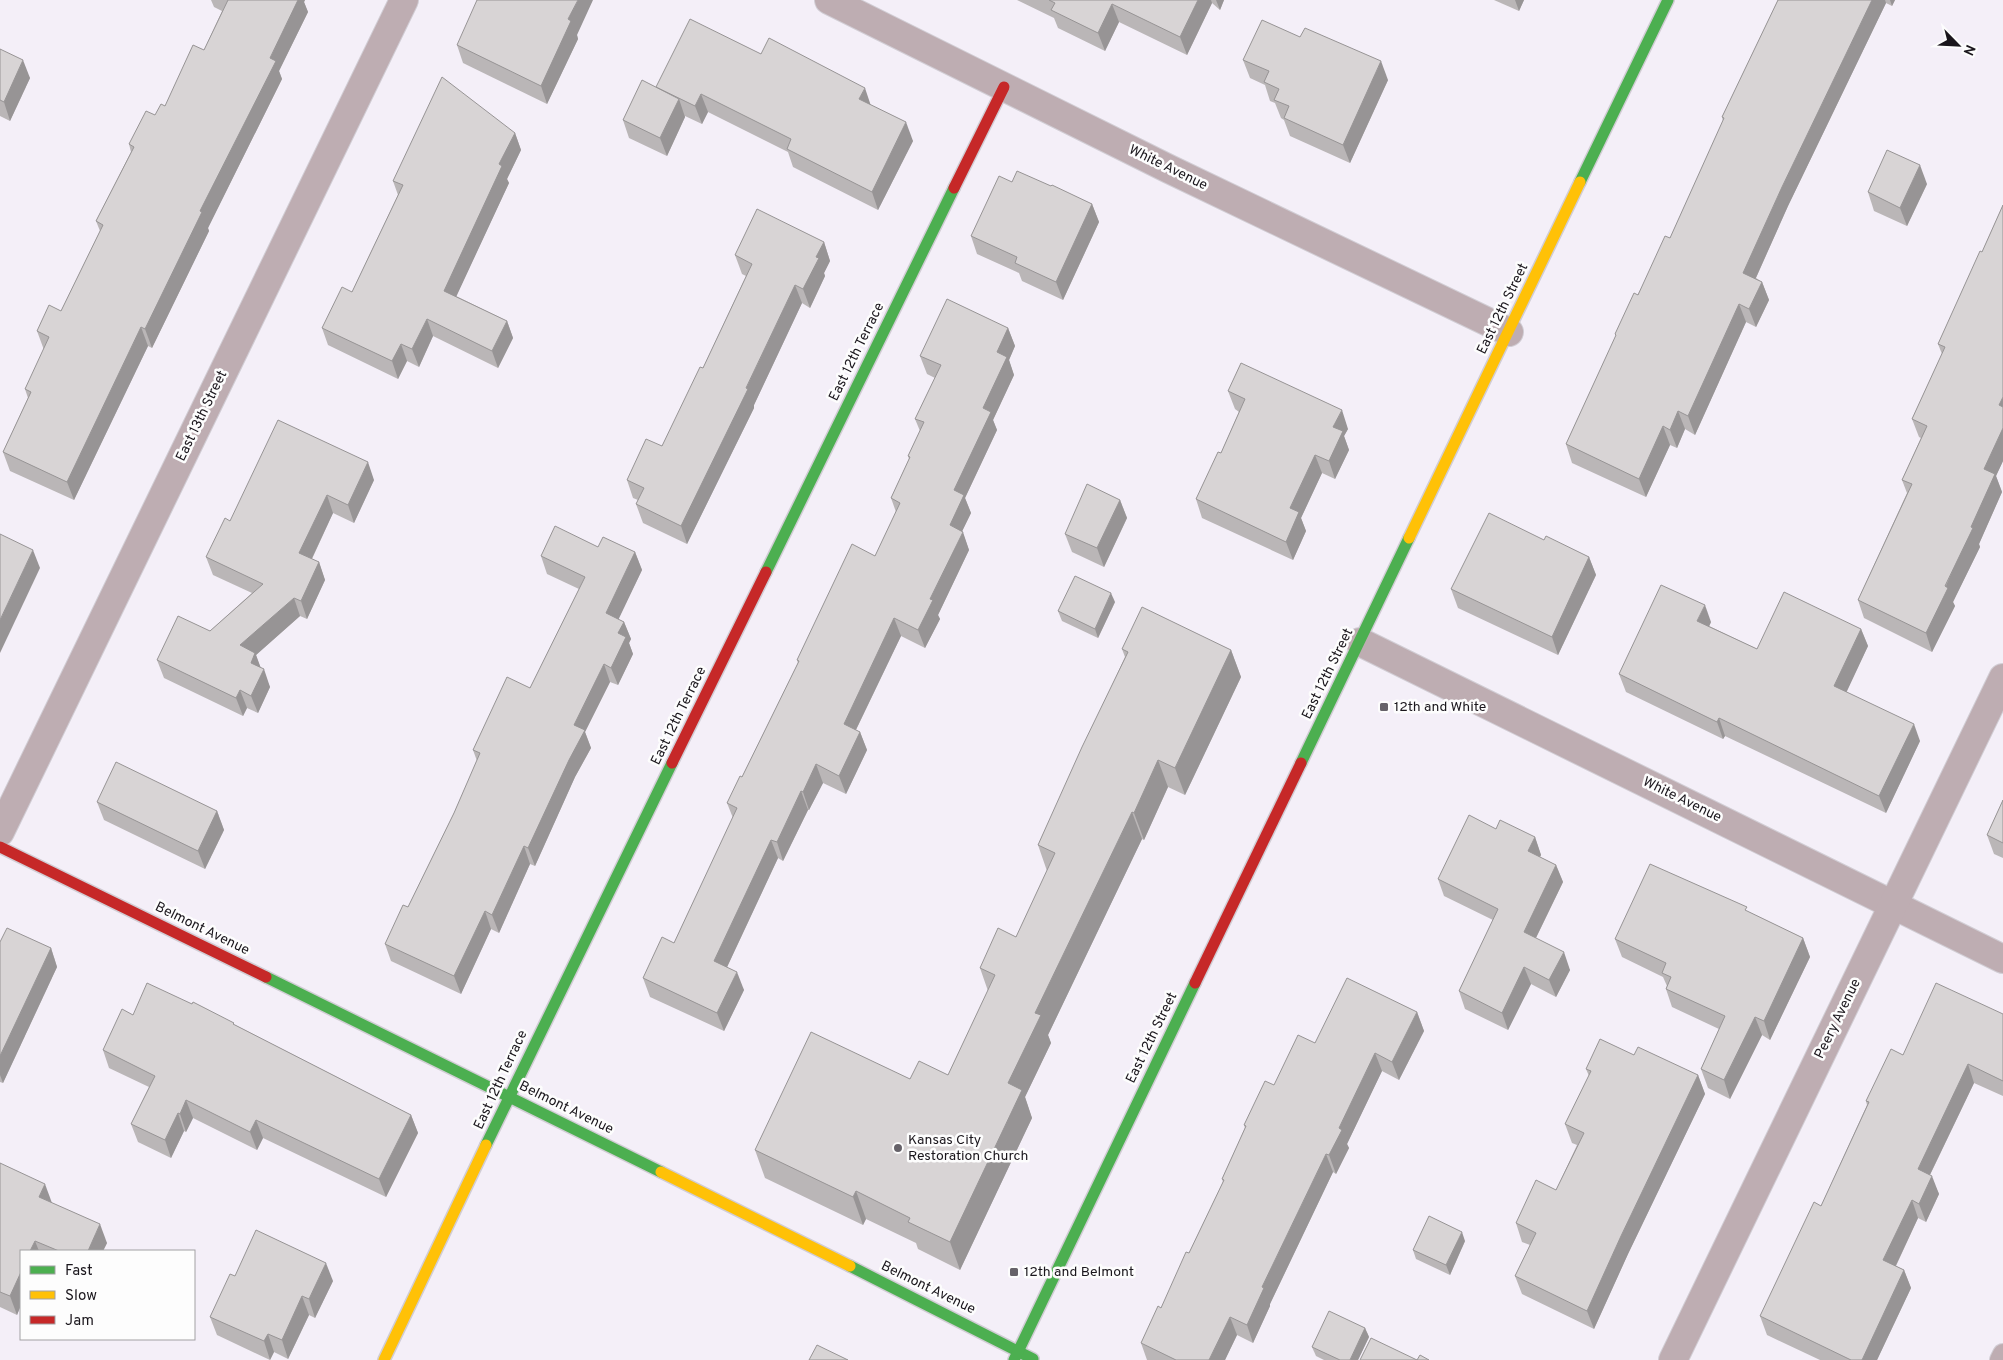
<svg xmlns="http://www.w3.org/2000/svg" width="2003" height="1360" viewBox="0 0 2003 1360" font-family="Overpass,sans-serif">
<rect width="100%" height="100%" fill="#f4eff8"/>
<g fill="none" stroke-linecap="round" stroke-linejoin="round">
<defs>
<polyline id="lane" points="2000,1360 2003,1354"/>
<g id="street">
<polyline points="829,0 1169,169 1509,332"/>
<polyline points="1360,642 2003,959"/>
<polyline points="0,832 404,0"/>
<polyline points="1673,1360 2003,678"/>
</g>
<g id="fast">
<polyline points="1580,182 1668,0"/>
<polyline points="766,572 954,188"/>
<polyline points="1301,763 1409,538"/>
<polyline points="266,977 661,1172"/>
<polyline points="486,1145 672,763"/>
<polyline points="850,1266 1033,1359"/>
<polyline points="1014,1360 1195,983"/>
</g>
<g id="slow">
<polyline points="1409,538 1580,182"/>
<polyline points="661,1172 850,1266"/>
<polyline points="384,1360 486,1145"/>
</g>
<g id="jam">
<polyline points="954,188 1004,87"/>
<polyline points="672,763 766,572"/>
<polyline points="0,847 266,977"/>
<polyline points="1195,983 1301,763"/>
</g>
</defs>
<use href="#lane" stroke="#d1cdd4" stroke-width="22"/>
<use href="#street" stroke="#d1cdd4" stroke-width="30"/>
<use href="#fast" stroke="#d1cdd4" stroke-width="14"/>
<use href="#slow" stroke="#d1cdd4" stroke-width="14"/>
<use href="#jam" stroke="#d1cdd4" stroke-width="14"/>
<use href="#lane" stroke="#beadb2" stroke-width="20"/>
<use href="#street" stroke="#beadb2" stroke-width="28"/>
<use href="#fast" stroke="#4caf50" stroke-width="11"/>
<use href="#slow" stroke="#ffc107" stroke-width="11"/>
<use href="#jam" stroke="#c62828" stroke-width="11"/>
</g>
<g fill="#bab6b7">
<polygon points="211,0 305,0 304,2 308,12 279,71 282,79 208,228 209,231 152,348 148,346 74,500 10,471 3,452 28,398 25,389 44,350 37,331 61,311 100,231 96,221 131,152 129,144 165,106 204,50 222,11 214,7"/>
<polygon points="1017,0 1224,0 1220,10 1212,3 1187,55 1119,22 1105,51 1058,28 1054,18"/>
<polygon points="1494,0 1524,0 1519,11"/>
<polygon points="1778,0 1895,0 1892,6 1886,3 1788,206 1756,278 1762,282 1769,300 1756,327 1746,322 1695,435 1685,429 1677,448 1670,445 1646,497 1572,463 1566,444 1616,336 1615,334 1670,238 1723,121 1722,117"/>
<polygon points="577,35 578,39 547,104 463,63 457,45"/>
<polygon points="0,49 30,78 10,121 0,116"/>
<polygon points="761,54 870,104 913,141 878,210 793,167 788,152 708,112 702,124 685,116 685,117 667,156 629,138 623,120 656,88"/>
<polygon points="1243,60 1388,80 1350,163 1290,136 1284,120 1281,118 1275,103 1270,101 1265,85 1250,78"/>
<polygon points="515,133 521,150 507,179 509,183 456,296 507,321 513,338 498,368 433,336 419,367 407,361 398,379 328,345 322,328 352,292 398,195 393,181"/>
<polygon points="1012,182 1051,186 1092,204 1099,222 1063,300 1022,281 1019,273 977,254 971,236"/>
<polygon points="1927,184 1907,226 1874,211 1868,192"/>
<polygon points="2003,205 2003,461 1996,476 2002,492 1979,544 1980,547 1953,602 1955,606 1932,652 1864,618 1858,600 1907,493 1902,480 1921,438 1919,437 1912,419 1942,354 1938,344 1982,252"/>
<polygon points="824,242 830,261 824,273 825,276 810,308 802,303 754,405 754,408 687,544 643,523 636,504 638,500 633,498 627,480 662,446 703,368 746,276 742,274 735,255"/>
<polygon points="1008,328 1015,346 1009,360 1014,375 993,420 997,430 965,498 971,513 962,531 969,550 938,615 940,619 925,648 901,636 856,730 860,732 867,750 846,794 823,783 809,810 808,810 783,861 778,858 727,967 744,990 724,1031 650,997 643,978 674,943 733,818 727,803 742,777 798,663 797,660 875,556 896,512 891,498 909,459 908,456 920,431 915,419 935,378 927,374 920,356"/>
<polygon points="1228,391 1348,429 1344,436 1349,450 1335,479 1322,473 1301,518 1306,531 1293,560 1202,518 1196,499 1221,453 1239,412 1235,409"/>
<polygon points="374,480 354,523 333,513 312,559 319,562 325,580 307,619 300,616 256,655 260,667 270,687 258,713 247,708 243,716 164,678 157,660 210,631 252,593 213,575 206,557 230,521"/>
<polygon points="1120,500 1127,518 1104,567 1072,552 1065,534"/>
<polygon points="1544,540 1589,557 1596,575 1558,655 1458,608 1451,589"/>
<polygon points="598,547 635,552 642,570 618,619 624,622 631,639 629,643 633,654 618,685 610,682 585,732 591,748 575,777 535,866 530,864 499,933 491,929 461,994 391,961 385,944 408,907 454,813 477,761 473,750 530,688 579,589 547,574 541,556"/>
<polygon points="1115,602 1098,638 1062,621 1058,611"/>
<polygon points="1711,622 1709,626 1757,649 1861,629 1868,646 1846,692 1920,741 1886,813 1725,736 1723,739 1626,692 1619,674"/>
<polygon points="1122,649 1231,650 1241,677 1185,795 1168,787 1144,840 1142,839 1048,1035 1051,1043 1025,1097 1032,1118 960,1270 918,1249 916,1243 866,1219 863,1225 765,1178 755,1150 910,1079 948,1075 988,991 980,968 1016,937 1047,871 1038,845 1125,657"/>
<polygon points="2003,800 2003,858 1994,854 1987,835"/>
<polygon points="97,802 217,811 224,830 205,869 104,820"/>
<polygon points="1496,829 1535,837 1541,855 1540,857 1556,865 1563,882 1536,938 1570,970 1556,997 1531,984 1508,1030 1465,1009 1459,991 1493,920 1444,896 1438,879"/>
<polygon points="1749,912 1803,938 1810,957 1770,1040 1762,1035 1730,1099 1708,1088 1701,1069 1719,1029 1672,1007 1666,989 1667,986 1663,977 1622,957 1615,939"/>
<polygon points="0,942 51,948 57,967 3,1083 0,1082"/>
<polygon points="1417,1012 1424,1031 1399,1080 1382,1071 1347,1144 1349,1148 1336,1174 1333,1172 1270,1304 1270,1306 1253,1343 1237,1335 1225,1360 1147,1360 1141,1343 1161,1308 1189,1253 1223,1182 1222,1179 1245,1128 1244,1125 1315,1043"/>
<polygon points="2003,1014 2003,1096 1974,1083 1930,1175 1939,1194 1926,1222 1918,1218 1896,1266 1904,1270 1911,1288 1877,1360 1820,1360 1767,1335 1760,1316 1821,1206 1867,1105 1866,1101 1903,1055"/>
<polygon points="133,1015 235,1025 411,1115 418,1133 386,1197 263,1138 257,1150 193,1118 186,1132 184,1131 171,1158 138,1142 131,1124 149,1087 109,1068 103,1050"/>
<polygon points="1634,1055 1698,1075 1705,1094 1628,1254 1594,1329 1522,1294 1515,1276 1530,1245 1522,1242 1516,1223 1556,1190 1577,1145 1572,1143 1565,1124 1589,1076 1586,1069"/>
<polygon points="0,1163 52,1203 107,1243 103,1251 21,1251 21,1305 17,1315 0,1307"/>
<polygon points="1465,1241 1450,1275 1416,1259 1413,1250"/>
<polygon points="235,1276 333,1281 315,1318 309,1315 288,1359 274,1352 270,1360 217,1335 210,1317"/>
<polygon points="1365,1328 1369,1337 1358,1360 1324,1360 1316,1356 1312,1347"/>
</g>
<g fill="#979495">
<polygon points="297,0 305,0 304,2 308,12 279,71 282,79 208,228 209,231 152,348 145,329"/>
<polygon points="578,0 593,0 577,35 578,39 547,104 541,86 568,19"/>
<polygon points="1198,0 1211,0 1212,3 1187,55 1180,37"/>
<polygon points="1216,0 1224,0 1220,10"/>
<polygon points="1515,0 1524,0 1519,11"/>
<polygon points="1872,0 1885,0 1886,3 1788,206 1750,291 1743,273 1782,187"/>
<polygon points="1890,0 1895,0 1892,6"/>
<polygon points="1112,4 1119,22 1105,51 1098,33"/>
<polygon points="23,60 30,78 10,121 4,102"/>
<polygon points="1381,61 1388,80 1350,163 1343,145"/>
<polygon points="865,88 871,106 859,99"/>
<polygon points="701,94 708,112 702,124 695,106"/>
<polygon points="679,99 685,117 667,156 660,138"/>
<polygon points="906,122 913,141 878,210 872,192"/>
<polygon points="515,133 521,150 507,179 509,183 451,308 444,291 499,164"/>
<polygon points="1920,165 1927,184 1907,226 1900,208"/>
<polygon points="1092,204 1099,222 1063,300 1056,282"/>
<polygon points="824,242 830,261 824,273 825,276 810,308 803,289 816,257"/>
<polygon points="1762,282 1769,300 1756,327 1749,309"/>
<polygon points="795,285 802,303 754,405 754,408 687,544 681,526"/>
<polygon points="1739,304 1746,322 1695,435 1688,416"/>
<polygon points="427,319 433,336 419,367 412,349"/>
<polygon points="507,321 513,338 498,368 492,351"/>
<polygon points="141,327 148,346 74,500 67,482"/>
<polygon points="1008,328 1015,346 1009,360 1014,375 993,420 997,430 965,498 971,513 956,544 950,525 954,490 983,408 997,352"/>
<polygon points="401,344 407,361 398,379 392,361"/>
<polygon points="2003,397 2003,416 1999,405"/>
<polygon points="1342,410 1348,429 1344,436 1349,450 1335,479 1329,461 1333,427"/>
<polygon points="1678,411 1685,429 1677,448 1670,430"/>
<polygon points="1663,426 1670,445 1646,497 1639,479"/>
<polygon points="2003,428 2003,461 1996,476 2002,492 1979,544 1980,547 1953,602 1955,606 1932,652 1926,633 1971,527 1984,469"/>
<polygon points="1315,455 1322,473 1301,518 1306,531 1293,560 1286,542 1290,508"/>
<polygon points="368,462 374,480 354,523 348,505"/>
<polygon points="327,495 333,513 306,571 299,553"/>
<polygon points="1120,500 1127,518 1104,567 1097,548"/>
<polygon points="963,532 969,550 938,615 940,619 925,648 918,630 930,599"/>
<polygon points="33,550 40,568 0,653 0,620"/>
<polygon points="635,552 642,570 613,631 606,613"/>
<polygon points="1589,557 1596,575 1558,655 1552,637"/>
<polygon points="319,562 325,580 307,619 301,601"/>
<polygon points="1111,593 1115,602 1098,638 1095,629"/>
<polygon points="294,598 300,616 256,655 262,671 251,663 240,645"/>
<polygon points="1705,605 1711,622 1704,638 1697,621"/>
<polygon points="894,618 901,636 850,742 844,724"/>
<polygon points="624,622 631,639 629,643 633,654 618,685 611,668 618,633"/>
<polygon points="1861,629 1868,646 1841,704 1834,686"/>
<polygon points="1231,650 1241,677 1185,795 1175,768"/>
<polygon points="604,664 610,682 585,732 591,748 575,777 535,866 528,848 574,725"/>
<polygon points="264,669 270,687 258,713 251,696"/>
<polygon points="240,690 247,708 243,716 236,698"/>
<polygon points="1719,718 1725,736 1723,739 1717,722"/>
<polygon points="1914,724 1920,741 1886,813 1879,796"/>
<polygon points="860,732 867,750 846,794 839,776"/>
<polygon points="1158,760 1168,787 1144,840 1134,813"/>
<polygon points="816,764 823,783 809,810 803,792"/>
<polygon points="801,791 808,810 783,861 777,842"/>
<polygon points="217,811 224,830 205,869 198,851"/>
<polygon points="1132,812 1142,839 1048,1035 1051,1043 1025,1097 1032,1118 960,1270 950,1242 1008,1083 1035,1013"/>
<polygon points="1535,837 1541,855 1534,868 1528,851"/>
<polygon points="771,840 778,858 721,980 714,961"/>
<polygon points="524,846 530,864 499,933 492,915"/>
<polygon points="1556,865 1563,882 1530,950 1524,932"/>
<polygon points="485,911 491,929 461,994 454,976"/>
<polygon points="1803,938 1810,957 1770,1040 1764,1021"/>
<polygon points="51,948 57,967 3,1083 0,1075 0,1056"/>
<polygon points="1564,952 1570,970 1556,997 1549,980"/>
<polygon points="1524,967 1531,984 1508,1030 1502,1013"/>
<polygon points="737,972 744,990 724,1031 717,1013"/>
<polygon points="1417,1012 1424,1031 1399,1080 1392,1062"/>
<polygon points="1755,1017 1762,1035 1730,1099 1724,1080"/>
<polygon points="1375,1053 1382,1071 1347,1144 1349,1148 1336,1174 1329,1155 1339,1128"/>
<polygon points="1968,1064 1974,1083 1924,1187 1918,1169"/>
<polygon points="1698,1075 1705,1094 1628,1254 1594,1329 1587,1311 1621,1236"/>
<polygon points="186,1100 193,1118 186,1132 180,1114"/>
<polygon points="178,1113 184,1131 171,1158 165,1140"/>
<polygon points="411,1115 418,1133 386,1197 379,1179"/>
<polygon points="256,1120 263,1138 257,1150 250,1132"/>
<polygon points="1326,1154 1333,1172 1270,1304 1270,1306 1253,1343 1247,1325 1262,1287"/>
<polygon points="1932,1176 1939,1194 1926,1222 1919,1204"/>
<polygon points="45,1184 52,1203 39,1197"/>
<polygon points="856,1191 866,1219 863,1225 853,1197"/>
<polygon points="1912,1200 1918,1218 1890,1278 1883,1260"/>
<polygon points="100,1224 107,1243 103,1251 88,1251"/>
<polygon points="1462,1232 1465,1241 1450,1275 1446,1265"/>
<polygon points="35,1241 39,1251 30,1251"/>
<polygon points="326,1263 333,1281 315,1318 309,1299"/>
<polygon points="1904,1270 1911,1288 1877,1360 1862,1360"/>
<polygon points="21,1272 21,1305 17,1315 10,1296"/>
<polygon points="302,1296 309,1315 288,1359 282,1340"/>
<polygon points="1230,1317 1237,1335 1225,1360 1209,1360"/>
<polygon points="1365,1328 1369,1337 1358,1360 1350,1360"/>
<polygon points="268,1334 274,1352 270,1360 264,1341"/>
</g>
<g fill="#d8d4d5" stroke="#979495">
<polygon points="228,0 298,0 270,58 276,61 200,211 202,212 145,329 141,327 67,482 3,452 31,392 25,389 49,337 37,331 49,305 61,311 103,225 96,221 134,147 129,144 146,111 155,115 161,104 165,106 193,45 204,50"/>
<polygon points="477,0 578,0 568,19 571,21 541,86 457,45"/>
<polygon points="1049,0 1198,0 1180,37 1112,4 1098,33 1051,10 1055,3"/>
<polygon points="1778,0 1872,0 1782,187 1743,273 1762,282 1749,309 1739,304 1688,416 1678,411 1670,430 1663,426 1639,479 1566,444 1616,335 1615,334 1634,293 1638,295 1665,236 1670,238 1724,118 1722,117"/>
<polygon points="690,19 761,54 769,38 865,88 859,99 906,122 872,192 787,149 791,139 701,94 695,106 656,87"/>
<polygon points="1262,20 1300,37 1305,28 1381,61 1343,145 1284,118 1289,106 1274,100 1279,89 1264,82 1269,71 1243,60"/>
<polygon points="0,49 23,60 4,102 0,100"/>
<polygon points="442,77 515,133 499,164 502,166 444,291 507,321 492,351 427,319 412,349 401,344 392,361 322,328 342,287 352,292 403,185 393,181"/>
<polygon points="642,80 679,99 660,138 623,120"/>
<polygon points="1887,150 1920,165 1900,208 1868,192"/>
<polygon points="1017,171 1051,186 1052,185 1092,204 1056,282 1015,263 1017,257 971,236 999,176 1012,182"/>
<polygon points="2003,205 2003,397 1999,405 2003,407 2003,428 1984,469 1995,474 1971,527 1973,528 1945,586 1948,588 1926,633 1858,600 1912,484 1902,480 1927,426 1912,419 1945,347 1938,344 1980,251 1982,252"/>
<polygon points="757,209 824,242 816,257 819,258 803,289 795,285 746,388 748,389 681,526 636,504 644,488 627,480 646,439 662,446 700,367 703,368 752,264 735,255"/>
<polygon points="947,299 1008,328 997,352 1007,357 983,408 991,412 954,490 964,495 950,525 963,532 930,599 933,600 918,630 894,618 844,724 860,732 839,776 816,764 803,792 801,791 777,842 771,840 714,961 737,972 717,1013 643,978 662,937 674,943 737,808 727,803 740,776 742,777 799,661 797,660 852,544 875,556 900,503 891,498 910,457 908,456 924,422 915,419 941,365 920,356"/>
<polygon points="1241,363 1342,410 1333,427 1343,431 1329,461 1315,455 1290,508 1299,512 1286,542 1196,499 1218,452 1221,453 1245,399 1228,391"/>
<polygon points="278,420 368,462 348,505 327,495 299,553 319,562 301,601 294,598 240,645 255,653 251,663 264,669 251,696 240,690 236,698 157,660 178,616 210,631 263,584 206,557 225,518 230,521"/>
<polygon points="1087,484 1120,500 1097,548 1065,534"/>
<polygon points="1489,513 1544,540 1546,536 1589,557 1552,637 1451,589"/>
<polygon points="555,526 598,547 603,537 635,552 606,613 624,622 618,633 626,637 611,668 604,664 574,725 585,730 569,760 528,848 524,846 492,915 485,911 454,976 385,944 403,905 408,907 454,813 480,753 473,750 507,677 530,688 585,577 541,556"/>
<polygon points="0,534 33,550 0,620"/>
<polygon points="1075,576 1111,593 1095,629 1058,611"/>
<polygon points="1661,585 1705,605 1697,621 1757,649 1784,592 1861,629 1834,686 1914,724 1879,796 1719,718 1717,722 1619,674"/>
<polygon points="1142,607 1231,650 1175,768 1158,760 1134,813 1132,812 1035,1013 1041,1015 1008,1083 1022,1090 950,1242 908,1222 910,1218 856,1191 853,1197 755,1150 811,1032 910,1079 919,1061 948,1075 995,975 980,968 998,928 1016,937 1055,853 1038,845 1082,747 1128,652 1122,649"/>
<polygon points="116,762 217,811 198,851 97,802"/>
<polygon points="2003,800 2003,843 1987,835"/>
<polygon points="1469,815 1496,829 1500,820 1535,837 1528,851 1556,865 1524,932 1564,952 1549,980 1524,967 1502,1013 1459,991 1498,909 1438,879"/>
<polygon points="1650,864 1747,907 1745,910 1803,938 1764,1021 1755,1017 1724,1080 1701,1069 1725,1016 1666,989 1671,977 1662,973 1666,963 1615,939"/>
<polygon points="7,928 51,948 0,1056 0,942"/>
<polygon points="1347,978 1417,1012 1392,1062 1375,1053 1339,1128 1342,1130 1329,1155 1326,1154 1262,1287 1264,1288 1247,1325 1230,1317 1209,1360 1176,1360 1141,1343 1158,1306 1161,1308 1186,1252 1189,1253 1224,1180 1222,1179 1246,1126 1244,1125 1265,1081 1274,1085 1298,1035 1315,1043"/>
<polygon points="147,983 192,1004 193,1002 234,1023 233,1024 411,1115 379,1179 256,1120 250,1132 186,1100 180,1114 178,1113 165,1140 131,1124 155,1076 103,1050 122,1009 133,1015"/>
<polygon points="1936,983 2003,1014 2003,1081 1968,1064 1918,1169 1932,1176 1919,1204 1912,1200 1883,1260 1904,1270 1862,1360 1851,1360 1760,1316 1814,1202 1821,1206 1869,1102 1866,1101 1891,1049 1903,1055"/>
<polygon points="1600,1039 1634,1055 1638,1047 1698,1075 1621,1236 1587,1311 1515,1276 1536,1233 1516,1223 1536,1180 1556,1190 1584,1133 1565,1124 1591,1071 1586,1069"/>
<polygon points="0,1163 45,1184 39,1197 100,1224 88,1251 59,1251 35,1241 30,1251 21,1251 21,1272 10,1296 0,1292"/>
<polygon points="1429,1216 1462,1232 1446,1265 1413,1250"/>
<polygon points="256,1230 326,1263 309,1299 302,1296 282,1340 268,1334 264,1341 210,1317 230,1274 235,1276"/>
<polygon points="1329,1311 1365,1328 1350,1360 1340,1360 1312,1347"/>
<polygon points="1371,1338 1417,1360 1420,1355 1429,1360 1360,1360"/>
<polygon points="817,1345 848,1360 809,1360"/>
</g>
<g fill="#666269" stroke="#fdfdfd" stroke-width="2">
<rect x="1379" y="702" width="10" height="10" rx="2.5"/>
<circle cx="898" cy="1148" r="5"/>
<rect x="1009" y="1267" width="10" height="10" rx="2.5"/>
</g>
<g text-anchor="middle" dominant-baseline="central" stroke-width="5" stroke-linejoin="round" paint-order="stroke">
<g font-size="14" fill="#1a161c" stroke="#fdfdfd">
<text transform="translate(1168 168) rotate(26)">White Avenue</text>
<text transform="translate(1503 309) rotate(-64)">East 12th Street</text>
<text transform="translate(857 352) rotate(-64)">East 12th Terrace</text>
<text transform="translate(202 416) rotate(-64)">East 13th Street</text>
<text transform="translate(1328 674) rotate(-64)">East 12th Street</text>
<text transform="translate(679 716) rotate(-64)">East 12th Terrace</text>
<text transform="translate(1682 800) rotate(26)">White Avenue</text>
<text transform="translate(202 929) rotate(26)">Belmont Avenue</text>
<text transform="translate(1838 1019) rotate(-64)">Peery Avenue</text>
<text transform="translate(1152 1038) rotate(-64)">East 12th Street</text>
<text transform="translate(501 1080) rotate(-65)">East 12th Terrace</text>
<text transform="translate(566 1108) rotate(26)">Belmont Avenue</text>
<text transform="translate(928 1288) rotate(26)">Belmont Avenue</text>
</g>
<g font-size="14" fill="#1a161c" stroke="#fdfdfd" text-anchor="start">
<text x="1394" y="707">12th and White</text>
<text x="908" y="1140">Kansas City<tspan x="908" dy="16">Restoration Church</tspan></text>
<text x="1024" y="1272">12th and Belmont</text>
</g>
</g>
<rect x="20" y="1250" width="175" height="90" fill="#fdfdfd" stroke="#a2a1a3"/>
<rect x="30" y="1266" width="25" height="8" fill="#4caf50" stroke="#a2a1a3"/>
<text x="65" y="1275" font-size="15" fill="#1a161c">Fast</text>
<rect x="30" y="1291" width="25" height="8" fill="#ffc107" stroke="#a2a1a3"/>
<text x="65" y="1300" font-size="15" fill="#1a161c">Slow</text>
<rect x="30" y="1316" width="25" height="8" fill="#c62828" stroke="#a2a1a3"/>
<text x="65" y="1325" font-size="15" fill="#1a161c">Jam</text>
<g transform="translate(1958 45) rotate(114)" stroke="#fdfdfd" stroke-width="4" paint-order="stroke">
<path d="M0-4L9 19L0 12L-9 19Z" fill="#1a161c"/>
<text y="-8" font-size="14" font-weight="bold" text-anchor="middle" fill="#1a161c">N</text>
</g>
</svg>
